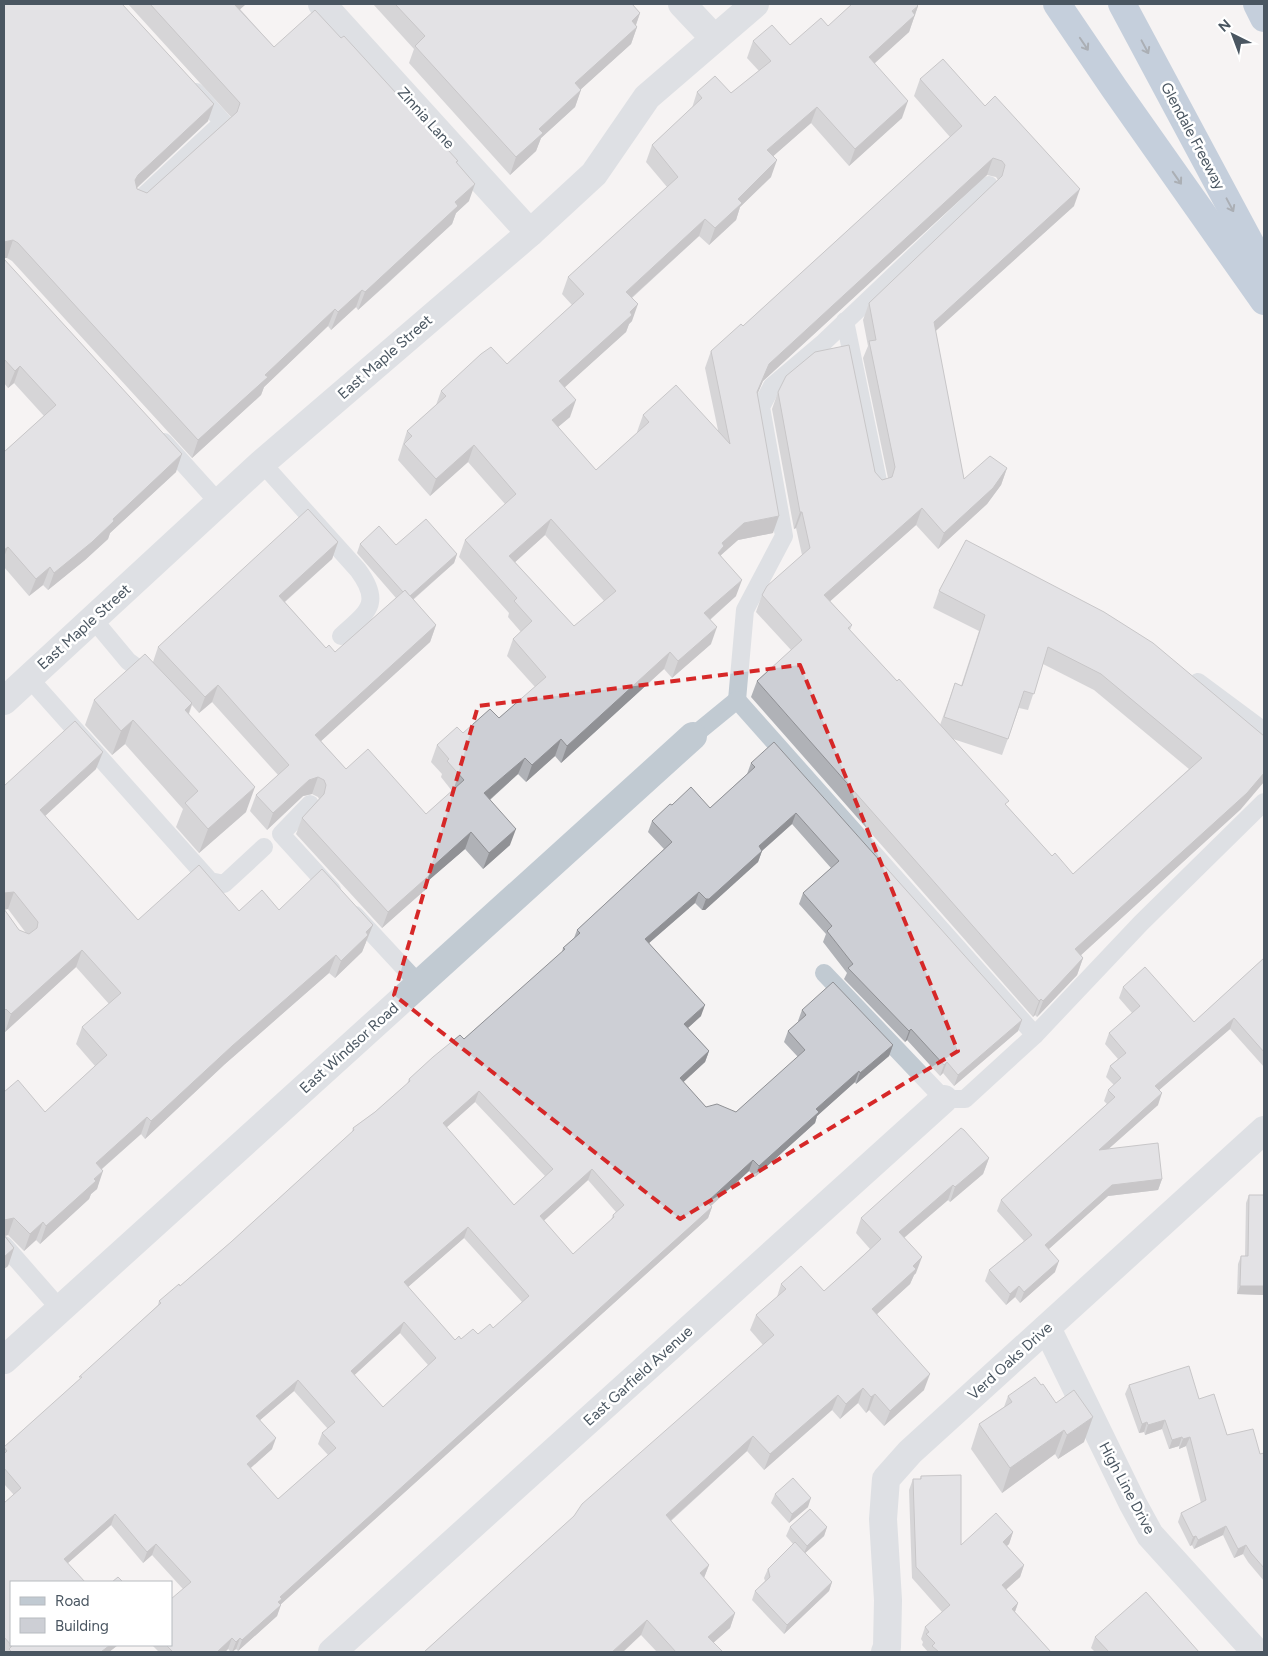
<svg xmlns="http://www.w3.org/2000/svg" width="1268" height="1656" viewBox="0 0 1268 1656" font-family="Figtree,sans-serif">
<rect width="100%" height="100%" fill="#f5f3f3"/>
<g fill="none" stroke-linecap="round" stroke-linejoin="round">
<g stroke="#c1cad2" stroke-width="18">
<polyline points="139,200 223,122 196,92"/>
<polyline points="845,321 879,486"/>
<polyline points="164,442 219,503"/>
<path d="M262 463 358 570C383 604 367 612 341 636"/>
<polyline points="93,619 128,661 152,679"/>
<polyline points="29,678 210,881 224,884 264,847"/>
<polyline points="1198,682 1264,731"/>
<polyline points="737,700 745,610 784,536 761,407 772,386 824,342 989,185"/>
<polyline points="693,736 737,700 1035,1035"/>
<polyline points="310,804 281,834 332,890"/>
<polyline points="355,915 419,984"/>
<polyline points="824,973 944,1099 965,1099 1035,1035 1141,923 1264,802"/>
<polyline points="4,1245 60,1309"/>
</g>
<g stroke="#c1cad2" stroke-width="28">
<polyline points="322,4 530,233"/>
<polyline points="682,4 714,38"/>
<polyline points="4,701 262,463 530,233 594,174 647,97 755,4"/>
<polyline points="1047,1328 1133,1504 1150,1535 1256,1652"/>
<polyline points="4,1360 693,736"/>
<polyline points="332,1652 944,1099"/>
<polyline points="885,1652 887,1647 888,1600 883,1519 886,1479 910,1452 1264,1130"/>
</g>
<g stroke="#8ba5c1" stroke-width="28">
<polyline points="1057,4 1114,88 1264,301"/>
<polyline points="1122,4 1264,269"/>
<polyline points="1257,4 1264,18"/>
</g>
</g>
<g fill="#b0b2b7" fill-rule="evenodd">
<polygon points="4,4 208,121 137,188 137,189 147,193 231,117 128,4 246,4 240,9 274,47 341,38 457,163 469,201 456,213 452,224 386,285 358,310 356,307 331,330 328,326 264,387 261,395 192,458 12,261 7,258 4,258"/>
<polygon points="373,4 632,4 640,13 636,25 637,27 631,44 581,89 575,107 541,138 536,151 510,175 409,63 414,49"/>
<path d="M918 6 909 32 874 63 902 118 849 166 811 123 773 156 771 177 740 207 736 220 709 245 699 236 632 298V321L629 324 626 332 564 387 570 417 558 427 596 470 637 433V432L643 415 718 430 705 368 711 351 743 326 950 137 914 96 920 79 1074 206 935 331 964 479 1007 468 1001 485 987 504 938 549 916 525 830 601 852 625 850 630 897 681 940 725 955 683 961 686 979 631 933 608 939 591 1104 612 1241 809 1081 955 1083 958 1077 975 1037 1017 1035 1015 1033 1017 751 697 757 681 791 650 756 612 762 595 802 555 796 528 794 529 772 409 778 392 875 472 882 480 888 478 863 358 868 346 863 320 869 303 998 180 996 177 987 175 763 381 757 394 773 533 738 540 721 555V556L736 596 710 620 711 644 672 678 664 669 561 763 555 756 526 782 518 774 490 800 510 845 483 869 465 849 429 880 426 889 382 928 296 834 302 818 319 799 318 797 312 794 303 796 267 830 250 811 256 795 278 775 212 702 199 713 192 705 189 714 246 812 199 853 176 827 183 809 125 744 112 755 85 725 94 700 153 662 158 647 338 542 332 559 285 602 326 648 335 652 396 598 357 553 360 544 396 545 457 554 454 563 413 600 436 625 430 642 321 741 346 769 426 814 452 791 441 777 442 774 431 762 437 745 463 733 499 718 535 687 507 656 513 639 521 632 508 617 509 613 459 557 465 540 505 504 468 462 430 496 398 460 407 431 436 405 441 391 507 364 572 305 562 294 568 277 667 187 646 162 652 145 692 108 697 92 731 93 759 71 747 58 753 41 790 45 828 26ZM545 535 604 601 574 626 515 562ZM1043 664 1094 690 1189 769 1073 874 1052 856 1007 806 953 739 1002 755 1019 708 1028 710Z"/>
<polygon points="4,259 176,472 110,533 108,539 85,560 48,590 43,585 29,596 4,567 4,452 44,416 14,383 8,388 4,383"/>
<path d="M751 763 1022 1020 1018 1031 954 1086 943 1073 940 1076 907 1040 905 1042 844 979 847 973 823 942 826 934 799 904 803 893 831 868 792 824 762 851 758 862 705 910H702L695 903 649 943 701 1016 688 1028 709 1051 705 1062 683 1082 706 1107 736 1112 798 1057 784 1042 788 1031 799 1021H798L802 1010 893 1045 889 1056 856 1084 855 1082 817 1116 815 1123 755 1177 749 1171 711 1206 712 1207 708 1218 280 1605 277 1616 238 1651 236 1649 232 1652H231L228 1649 225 1652H159L152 1645H171L183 1589 152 1555 143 1563 111 1525 68 1563 11 1645H118L109 1652H4V1503L14 1495 4 1484V1447L78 1381 158 1305 159 1301 180 1286 231 1242 352 1132 353 1128 375 1112 407 1084 409 1079 464 1039 562 952 563 948 574 938 577 930 664 849 648 832 652 821 672 805 710 808 747 774ZM475 1102 545 1176 514 1205 446 1128ZM588 1180 616 1212 613 1215 611 1220 573 1254 543 1221ZM464 1238 522 1302 493 1328 478 1334 461 1339 455 1340 408 1287ZM400 1333 428 1365 383 1407 354 1375ZM294 1391 328 1429 322 1433 318 1444 328 1455 278 1499 250 1468 272 1449 260 1420Z"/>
<path d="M96 769 45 816 138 920 239 911 279 910 366 943 365 944 362 952 335 978 329 973 225 1064 145 1139 141 1134 102 1169 97 1189 91 1194 89 1199 40 1244 36 1240 24 1251 8 1235 5 1236 14 1248 8 1266 4 1269V1092L45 1112 95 1066 76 1044 82 1027 109 1004 76 967 5 1032 4 1031V786ZM4 909H8L26 933 19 930Z"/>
<polygon points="1264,958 1264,1067 1230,1029 1159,1090 1158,1105 1108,1149 1162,1179 1158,1190 1108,1196 1049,1249 1055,1272 1020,1303 1015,1297 1006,1305 985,1281 989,1270 1024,1241 997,1211 1001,1200 1107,1104 1104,1101 1108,1090 1114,1085 1106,1077 1110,1066 1118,1059 1105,1044 1109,1033 1132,1013 1119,998 1123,987 1194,1022"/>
<polygon points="989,1158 983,1174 950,1202 948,1200 904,1238 916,1273 914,1275 910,1284 877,1314 924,1390 884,1426 869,1410 866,1413 858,1403 840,1419 832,1410 764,1470 747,1451 671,1521 709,1565 704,1578 735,1613 730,1628 713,1643 723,1652 657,1652 641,1635 424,1652 763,1345 750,1330 756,1315 777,1297 781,1284 824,1291 870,1249 856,1233 861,1218"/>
<polygon points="1264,1178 1264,1295 1237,1294 1238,1264 1241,1256 1245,1256 1246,1203 1249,1195 1263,1195 1263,1183"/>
<polygon points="1129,1385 1199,1399 1227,1435 1260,1454 1264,1453 1264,1581 1248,1562 1243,1554 1234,1558 1223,1535 1194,1549 1192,1545 1190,1546 1178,1522 1181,1513 1201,1503 1186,1446 1179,1449 1179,1446 1169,1449 1162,1429 1145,1435 1144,1432 1139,1433 1125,1394"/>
<polygon points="1008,1396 1084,1442 1058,1459 1055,1454 1002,1493 971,1449 979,1424 1004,1407"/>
<polygon points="921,1476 961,1545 1013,1532 1009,1544 1007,1546 1024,1565 1020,1577 1006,1589 1018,1603 1015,1612 1051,1652 928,1652 922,1645 923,1642 921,1639 925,1627 942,1612 912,1578 909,1490 913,1479 920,1479"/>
<polygon points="775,1494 808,1507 789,1523 771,1503"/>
<polygon points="790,1527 827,1527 824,1536 805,1553 832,1582 829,1591 784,1634 752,1600 755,1591 765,1581 764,1578 768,1569 793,1544 786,1536"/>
<polygon points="1095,1637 1199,1652 1095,1652 1091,1648"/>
</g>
<g fill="#909195">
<polygon points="234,4 246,4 227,21"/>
<polygon points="918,6 909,32 863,74 869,57"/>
<polygon points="640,13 634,30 637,27 631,44 569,100 575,83 632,21"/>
<polygon points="581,90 575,107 541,138 536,151 510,175 516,157 539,129"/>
<polygon points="908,101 902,118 849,166 855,149"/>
<polygon points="214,104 208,121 131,193 135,180 138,175"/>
<polygon points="817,107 811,123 761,167 767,150"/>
<polygon points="993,158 987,175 763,381 751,409 757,392 769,364"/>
<polygon points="777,160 771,177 740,207 736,220 709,245 715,228 738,199"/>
<polygon points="475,184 469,201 456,213 452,224 358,310 365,292 455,202"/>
<polygon points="1080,189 1074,206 928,338 934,322"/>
<polygon points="705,219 699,236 620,308 626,292"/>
<polygon points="13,240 7,258 4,258 4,242"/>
<polygon points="362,290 356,307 331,330 338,312"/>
<polygon points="638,304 632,321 629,324 626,332 553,398 559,381"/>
<polygon points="335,309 328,326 264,387 261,395 192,458 198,440 265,375"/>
<polygon points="20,366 14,383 8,388 15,371"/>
<polygon points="576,400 570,417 546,437 552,420"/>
<polygon points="474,445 468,462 430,496 436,479"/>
<polygon points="182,454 176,472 110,533 108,539 85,560 48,590 54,573"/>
<polygon points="1007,468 1001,485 987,504 938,549 944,533"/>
<polygon points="922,508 916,525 818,612 824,595"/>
<polygon points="800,512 802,512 796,528 794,529"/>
<polygon points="779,516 773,533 738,540 721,555 718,563 711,569 722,543 744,523"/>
<polygon points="551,519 545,535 503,573 509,556"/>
<polygon points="338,542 332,559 273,612 279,596"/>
<polygon points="8,547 4,557 4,550"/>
<polygon points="457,554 454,563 404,607 408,598"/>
<polygon points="50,567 43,585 29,596 36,579"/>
<polygon points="742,580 736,596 698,630 704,613"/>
<polygon points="436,625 430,642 309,752 315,735"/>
<polygon points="717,627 711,644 672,678 678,661"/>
<polygon points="670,652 664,669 561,763 567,746"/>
<polygon points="218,685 212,702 199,713 205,697"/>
<polygon points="192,703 184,727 185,710"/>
<polygon points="133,720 125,744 112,755 121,731"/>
<polygon points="561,739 555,756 526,782 532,765"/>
<polygon points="103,752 96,769 33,827 40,810"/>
<polygon points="525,758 518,774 478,810 484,793"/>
<polygon points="1264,773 1264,782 1241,809 1069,966 1075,949"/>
<polygon points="318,777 312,794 303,796 267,830 273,813 309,780"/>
<polygon points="255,787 246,812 199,853 208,829"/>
<polygon points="796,813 792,824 755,857 759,846"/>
<polygon points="516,829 510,845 483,869 489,853"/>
<polygon points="471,832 465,849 429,880 426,889 382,928 388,912 430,869"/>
<polygon points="762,851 758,862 705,910 702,910 706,899"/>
<polygon points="14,892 8,909 4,910 4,893"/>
<polygon points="699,892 695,903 641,950 645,939"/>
<polygon points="373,925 362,952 335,978 341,961 366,932"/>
<polygon points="82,950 76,967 5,1032 11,1014"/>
<polygon points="336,955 329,973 225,1064 145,1139 151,1121 232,1046"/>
<polygon points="1083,958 1077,975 1037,1017 1043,1001"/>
<polygon points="1041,999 1035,1015 1033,1017 1039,1001"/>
<polygon points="705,1005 701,1016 680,1035 684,1024"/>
<polygon points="1234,1018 1230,1029 1151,1097 1155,1086"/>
<polygon points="1022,1020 1018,1031 954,1086 958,1075"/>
<polygon points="911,1029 907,1040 905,1042 909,1031"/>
<polygon points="893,1045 889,1056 856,1084 860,1073"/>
<polygon points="709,1051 705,1062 676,1089 680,1078"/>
<polygon points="947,1062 943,1073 940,1076 944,1065"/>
<polygon points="859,1071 855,1082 817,1116 815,1123 755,1177 759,1166 816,1109"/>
<polygon points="479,1091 475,1102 439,1134 443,1123"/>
<polygon points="1162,1093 1158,1105 1095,1161 1099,1150"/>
<polygon points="147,1117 141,1134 89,1180 96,1163"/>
<polygon points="989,1158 983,1174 950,1202 955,1187"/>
<polygon points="753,1160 749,1171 703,1213 707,1202"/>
<polygon points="592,1169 588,1180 536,1228 540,1216"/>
<polygon points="103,1171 97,1189 91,1194 89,1199 40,1244 46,1226"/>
<polygon points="1162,1179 1158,1190 1108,1196 1041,1256 1045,1245 1112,1185"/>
<polygon points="953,1185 948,1200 893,1247 899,1232"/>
<polygon points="712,1207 708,1218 280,1605 281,1605 277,1616 238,1651 242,1640 280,1597"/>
<polygon points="14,1218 8,1235 4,1236 4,1220"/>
<polygon points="43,1222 36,1240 24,1251 30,1234"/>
<polygon points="468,1227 464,1238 400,1294 404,1282"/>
<polygon points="14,1248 8,1266 4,1269 4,1257"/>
<polygon points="922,1257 916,1273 914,1275 910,1284 866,1324 872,1309 913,1266"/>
<polygon points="1059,1261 1055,1272 1020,1303 1024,1292"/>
<polygon points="1019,1286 1015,1297 1006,1305 1010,1294"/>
<polygon points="1240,1286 1264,1286 1264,1295 1237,1294"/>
<polygon points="404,1322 400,1333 347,1382 351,1371"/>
<polygon points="930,1374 924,1390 884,1426 890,1411"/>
<polygon points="298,1380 294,1391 252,1427 256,1416"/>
<polygon points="863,1388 858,1403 840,1419 846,1404"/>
<polygon points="875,1394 869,1410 866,1413 871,1397"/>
<polygon points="838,1395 832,1410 764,1470 770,1454"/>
<polygon points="1093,1417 1084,1442 1058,1459 1067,1435"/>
<polygon points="1165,1420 1162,1429 1145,1435 1148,1425"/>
<polygon points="1147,1422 1144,1432 1139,1433 1142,1424"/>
<polygon points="1064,1430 1055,1454 1002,1493 1010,1468"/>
<polygon points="753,1436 747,1451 660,1530 666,1515"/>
<polygon points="1182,1437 1179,1446 1169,1449 1172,1440"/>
<polygon points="1190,1437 1186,1446 1179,1449 1183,1439"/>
<polygon points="276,1438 272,1449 243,1475 247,1464"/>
<polygon points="811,1498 808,1507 789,1523 792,1514"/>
<polygon points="115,1514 111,1525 60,1570 64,1559"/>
<polygon points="1226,1526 1223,1535 1194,1549 1198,1540"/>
<polygon points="827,1527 824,1536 803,1555 807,1546"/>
<polygon points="1013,1532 1009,1544 999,1553 1003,1542"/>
<polygon points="1196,1536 1192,1545 1190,1546 1193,1537"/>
<polygon points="156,1544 152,1555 143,1563 147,1552"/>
<polygon points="1246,1545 1243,1554 1234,1558 1238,1549"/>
<polygon points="709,1565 703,1580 700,1573"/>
<polygon points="1024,1565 1020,1577 998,1597 1002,1585"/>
<polygon points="832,1582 829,1591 784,1634 787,1625"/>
<polygon points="1018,1603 1014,1614 1012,1609"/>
<polygon points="735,1613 730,1628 703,1652 708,1637"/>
<polygon points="647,1620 641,1635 623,1652 612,1652"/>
<polygon points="232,1638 228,1649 225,1652 217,1652"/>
<polygon points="240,1638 236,1649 232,1652 236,1642"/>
<polygon points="110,1645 118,1645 109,1652 101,1652"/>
</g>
<g fill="#cdcfd5" stroke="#909195" fill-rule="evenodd">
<polygon points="4,4 122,4 214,104 138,175 135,180 137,189 147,193 237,112 240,103 150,4 234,4 274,47 315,10 341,38 344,36 458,161 456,162 475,184 455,202 458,206 392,267 365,292 362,290 338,312 335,309 265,375 268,377 198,440 18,243 13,240 4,242"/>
<polygon points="395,4 632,4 640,13 632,21 637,27 575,83 581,90 539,129 543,133 516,157 415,46 425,36"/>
<path d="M852 4H916L918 6 912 11 915 15 869 57 908 101 855 149 817 107 767 150 777 160 738 199 742 203 715 228 705 219 626 292 638 304 630 312 632 315 559 381 576 400 552 420 596 470 649 422 643 415 676 385 730 444 711 351 741 324 743 326 962 126 920 79 943 59 985 106 995 96 1080 189 934 322 964 479 990 456 1007 468 993 488 944 533 922 508 824 595 852 625 848 628 897 681 899 679 1009 801 1005 804 1052 856 1055 853 1073 874 1202 758 1101 674 1048 647 1034 694 1024 691 1008 739 944 717 955 683 962 686 985 615 939 591 966 540 1104 612 1153 643 1264 736V773L1247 793 1075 949 1083 958 1043 1001 1041 999 1039 1001 757 681 802 640 762 595 767 586 810 548 802 512H800L778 392 786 376 815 352 849 345 875 472 882 480 892 477 895 467 869 341 876 340 869 303 1002 176 1005 165 1002 161 993 158 769 364 757 392 779 516 744 523 722 543 724 546 718 553 742 580 704 613 717 627 678 661 670 652 567 746 561 739 532 765 525 758 484 793 516 829 489 853 471 832 430 869 433 872 388 912 302 818 324 794 326 785 324 780 318 777 309 780 273 813 256 795 289 765 218 685 205 697 158 647 308 509 338 542 279 596 326 648 329 645 335 652 405 590 436 625 315 735 346 769 368 749 426 814 464 780 447 761 449 759 437 745 457 727 463 733 490 709 499 718 546 677 513 639 532 621 514 601 517 598 465 540 516 494 474 445 436 479 404 444 412 436 407 431 446 396 441 391 481 354 491 347 507 364 584 294 568 277 678 177 652 145 702 98 697 92 715 76 731 93 771 61 753 41 772 25 790 45 821 18 828 26ZM551 519 616 591 574 626 509 556Z"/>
<polygon points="4,259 182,454 113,519 114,521 92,542 54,573 50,567 36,579 8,547 4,550 4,452 56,405 20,366 15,371 4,359"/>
<polygon points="426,519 457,554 410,596 405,590 403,592 360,544 379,526 396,545"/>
<polygon points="145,654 192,703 185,710 255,787 208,829 185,803 198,791 133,720 121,731 94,700"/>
<polygon points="75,721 103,752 40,810 138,920 199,865 239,911 262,890 279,910 322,869 373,925 366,932 368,935 341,961 336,955 232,1046 151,1121 147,1117 96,1163 103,1171 94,1179 96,1181 46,1226 43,1222 30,1234 14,1218 4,1220 4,1092 18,1080 45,1112 107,1055 82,1027 121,993 82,950 11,1014 6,1009 4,1011 4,909 19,930 29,934 37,928 38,922 14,892 4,893 4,894 4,786"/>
<path d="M774 742 1022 1020 958 1075 947 1062 944 1065 911 1029 909 1031 848 968 853 964 827 931 832 926 803 893 839 861 796 813 759 846 762 851 709 899H706L699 892 645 939 705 1005 684 1024 709 1051 680 1078 706 1107 717 1104 736 1112 805 1050 788 1031 806 1015 802 1010 833 982 893 1045 860 1073 859 1071 816 1109 819 1112 759 1166 753 1160 707 1202 712 1207 280 1597 282 1599 278 1602 281 1605 242 1640 240 1638 236 1642 232 1638 217 1652H173L166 1645H171V1599L191 1582 156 1544 147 1552 115 1514 64 1559 85 1582H11V1645H110L101 1652H12L9 1649 12 1646 4 1637V1503L21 1488 4 1468V1454L7 1451 4 1447 82 1377H79L161 1303 159 1301 179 1284 180 1286 231 1242 354 1130 353 1128 375 1112 410 1081 409 1079 433 1057 460 1035 464 1039 565 949 563 948 580 933 577 930 672 842 652 821 670 804 672 805 691 787 710 808 755 767 751 763ZM479 1091 553 1169 514 1205 443 1123ZM592 1169 624 1205 613 1215 614 1217 573 1254 540 1216ZM468 1227 529 1296 493 1328 490 1324 478 1334 473 1329 461 1339 459 1336 455 1340 404 1282ZM404 1322 436 1358 383 1407 351 1371ZM298 1380 335 1422 322 1433 336 1448 278 1499 247 1464 276 1438 256 1416Z"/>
<polygon points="1264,958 1264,1052 1234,1018 1155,1086 1162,1093 1099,1150 1158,1143 1162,1179 1112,1185 1045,1245 1059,1261 1024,1292 1019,1286 1010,1294 989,1270 1032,1235 1001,1200 1115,1097 1108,1090 1121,1078 1110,1066 1126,1053 1109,1033 1140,1006 1123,987 1145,967 1194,1022"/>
<polygon points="961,1128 964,1130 989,1158 955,1187 953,1185 899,1232 922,1257 913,1266 916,1269 872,1309 930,1374 890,1411 875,1394 871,1397 863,1388 846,1404 838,1395 770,1454 753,1436 666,1515 709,1565 700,1573 735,1613 708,1637 723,1652 676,1652 647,1620 612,1652 424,1652 574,1516 582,1504 774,1335 756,1315 786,1289 781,1284 801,1266 824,1291 863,1256 881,1239 861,1218"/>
<polygon points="1249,1195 1264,1195 1264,1286 1240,1286 1241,1256 1248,1256"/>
<polygon points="4,1235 14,1248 4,1257"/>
<polygon points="1189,1366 1199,1399 1214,1394 1227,1435 1253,1429 1260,1454 1264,1453 1264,1568 1251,1553 1246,1545 1238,1549 1226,1526 1198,1540 1196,1536 1193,1537 1181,1513 1206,1500 1190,1437 1183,1439 1182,1437 1172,1440 1165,1420 1148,1425 1147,1422 1142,1424 1129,1385"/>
<polygon points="1035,1377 1041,1385 1043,1384 1056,1403 1074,1390 1093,1417 1067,1435 1064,1430 1010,1468 979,1424 1012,1402 1008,1396"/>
<polygon points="961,1475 961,1545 996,1513 1013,1532 1003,1542 1024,1565 1002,1585 1018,1603 1012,1609 1051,1652 939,1652 932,1646 935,1643 926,1634 929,1632 925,1627 950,1605 916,1567 913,1479 921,1479 921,1476"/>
<polygon points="793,1478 811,1498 792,1514 775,1494"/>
<polygon points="810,1509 827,1527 807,1546 790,1527"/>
<polygon points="795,1542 832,1582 787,1625 755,1591 770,1577 768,1569"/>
<polygon points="118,1577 123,1582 112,1582"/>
<polygon points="1146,1592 1199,1652 1109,1652 1095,1637"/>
</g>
<defs><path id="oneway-shaft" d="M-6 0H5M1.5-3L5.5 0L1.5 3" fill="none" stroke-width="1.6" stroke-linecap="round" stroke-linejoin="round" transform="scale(1.25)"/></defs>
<g stroke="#505e6b">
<use href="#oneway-shaft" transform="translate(1084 44) rotate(56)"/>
<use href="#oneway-shaft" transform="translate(1145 47) rotate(62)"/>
<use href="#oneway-shaft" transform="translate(1177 178) rotate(55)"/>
<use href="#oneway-shaft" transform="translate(1230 205) rotate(62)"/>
</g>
<path d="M0 0H1268V1656H0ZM800 665 958 1051 680 1219 394 995 478 706Z" fill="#f5f3f3" fill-opacity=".55" fill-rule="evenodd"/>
<path fill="none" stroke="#d62828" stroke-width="4" stroke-dasharray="10 6" stroke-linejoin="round" d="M800 665 958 1051 680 1219 394 995 478 706Z"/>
<g text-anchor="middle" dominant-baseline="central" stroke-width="5" stroke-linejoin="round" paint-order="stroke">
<g font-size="15" fill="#4a5661" stroke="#fff">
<text transform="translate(426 118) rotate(48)">Zinnia Lane</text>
<text transform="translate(1193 136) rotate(62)">Glendale Freeway</text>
<text transform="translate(385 357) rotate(-41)">East Maple Street</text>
<text transform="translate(84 627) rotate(-42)">East Maple Street</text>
<text transform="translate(349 1048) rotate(-42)">East Windsor Road</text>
<text transform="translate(1010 1361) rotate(-42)">Verd Oaks Drive</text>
<text transform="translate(638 1376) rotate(-42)">East Garfield Avenue</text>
<text transform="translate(1127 1488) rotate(62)">High Line Drive</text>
</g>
</g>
<rect width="1268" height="1656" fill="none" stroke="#4a5661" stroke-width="10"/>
<rect x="10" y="1581" width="162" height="65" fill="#ffffff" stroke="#b7bbc0"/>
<rect x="20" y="1597" width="25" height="8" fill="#c1cad2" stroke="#b7bbc0"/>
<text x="55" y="1606" font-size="15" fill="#4a5661">Road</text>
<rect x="20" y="1618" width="25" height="15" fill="#cdcfd5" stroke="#b7bbc0"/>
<text x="55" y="1631" font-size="15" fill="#4a5661">Building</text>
<g transform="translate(1233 35) rotate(318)" stroke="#ffffff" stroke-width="4" paint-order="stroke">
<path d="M0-4L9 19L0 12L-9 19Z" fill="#4a5661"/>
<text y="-8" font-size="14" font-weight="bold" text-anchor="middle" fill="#4a5661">N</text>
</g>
</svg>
